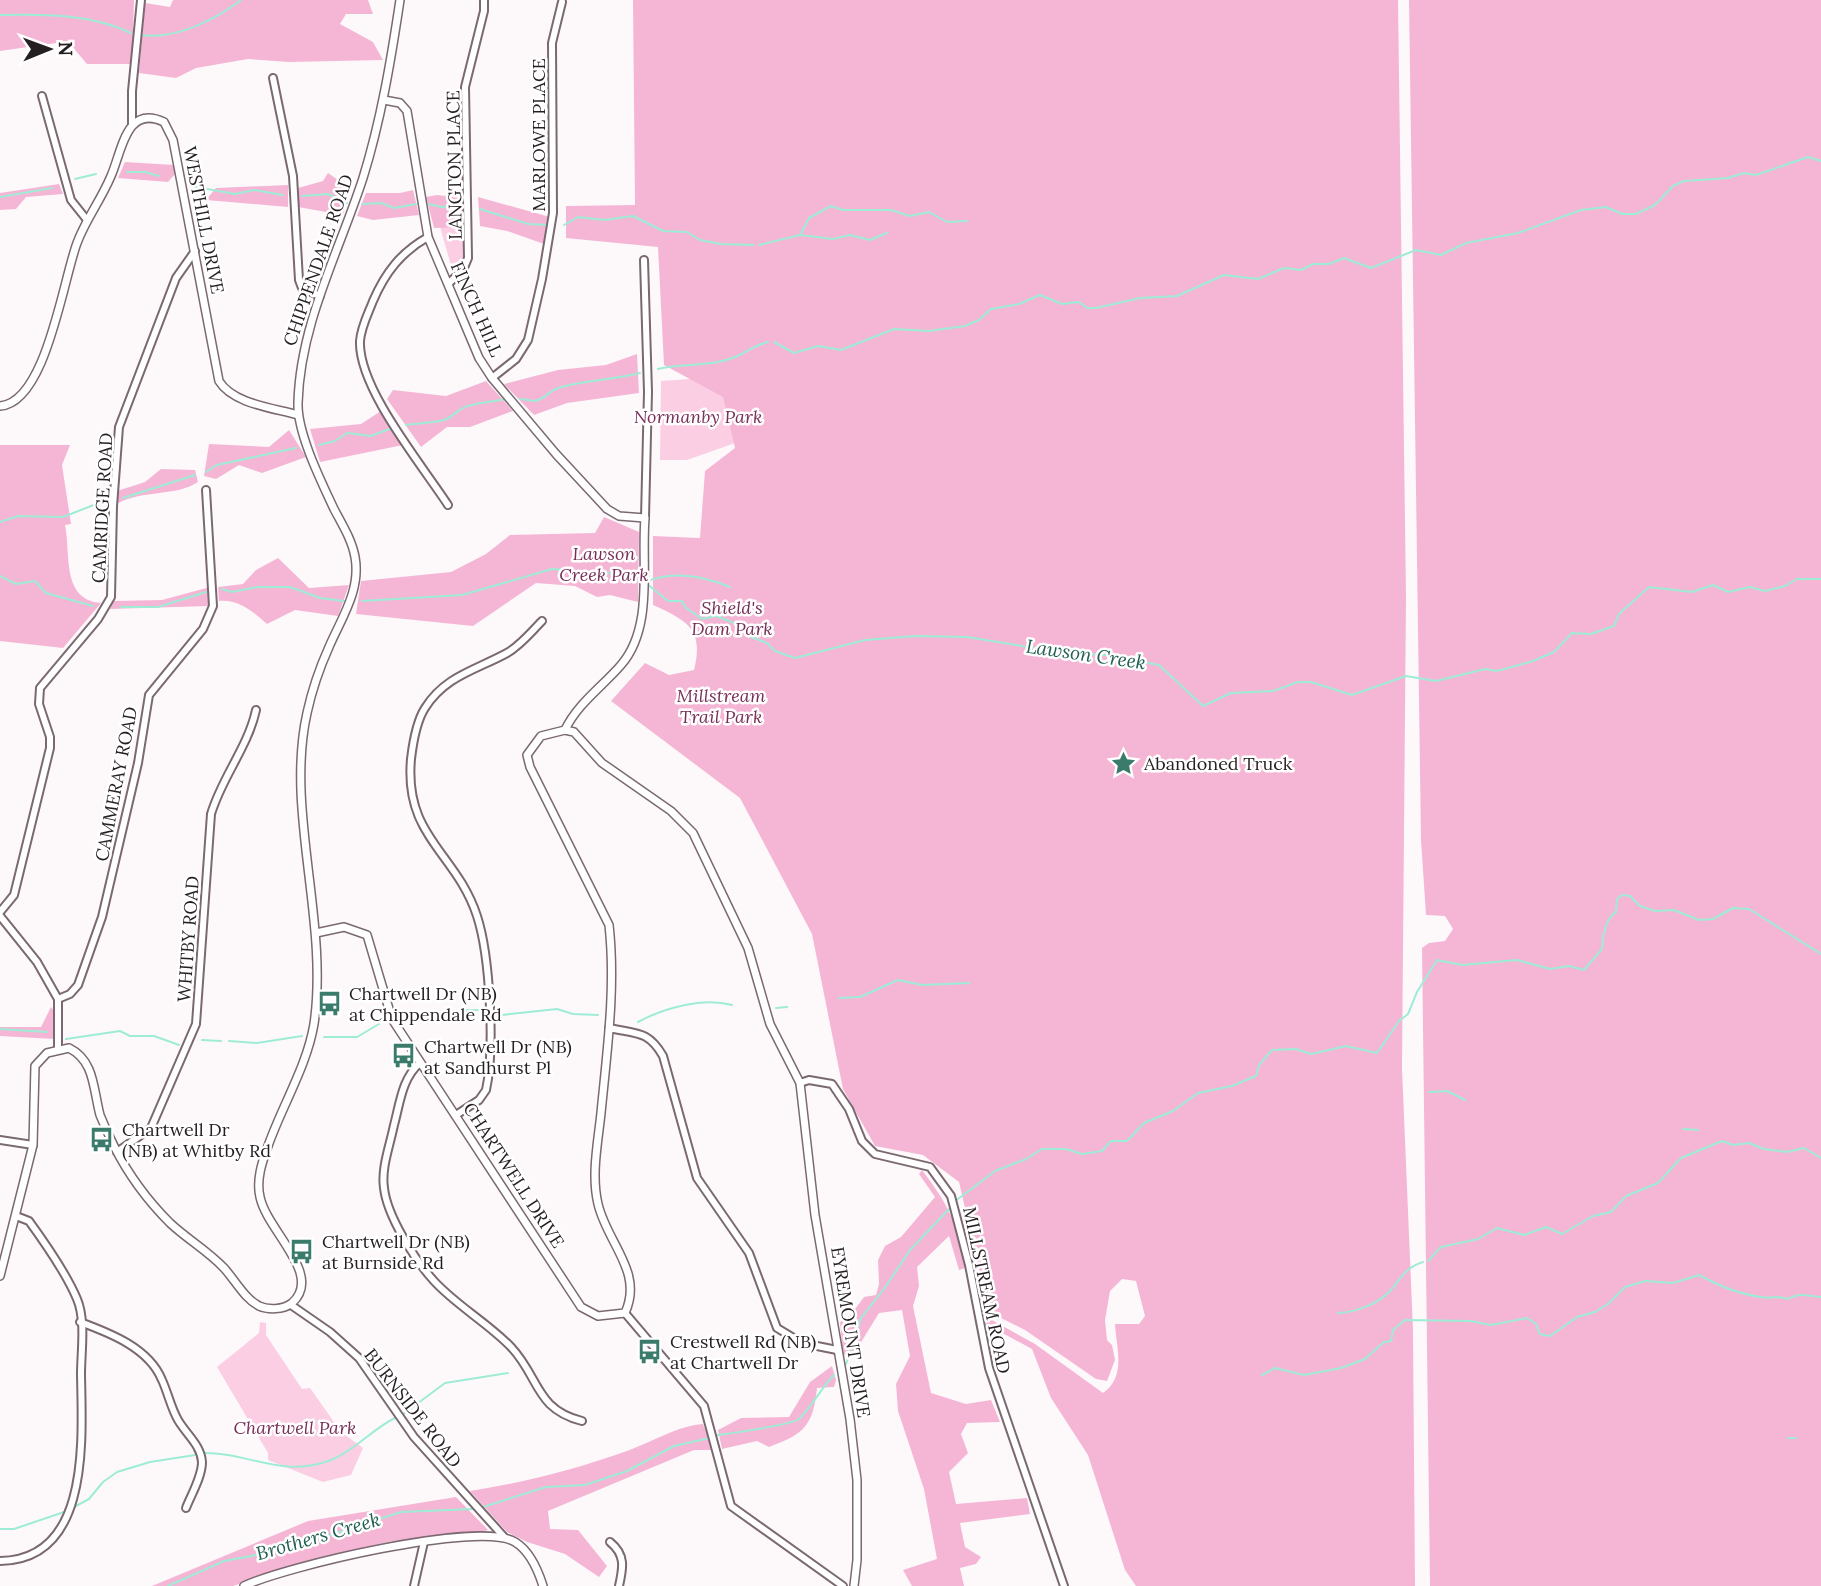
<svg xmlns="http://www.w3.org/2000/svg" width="1821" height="1586" viewBox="0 0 1821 1586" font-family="Lora,serif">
<rect width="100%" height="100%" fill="#fdf9fb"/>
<g fill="#fbcee4">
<polygon points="464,198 464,260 458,269 452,269 432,199"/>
<polygon points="731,376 752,437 687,460 660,460 661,381"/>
<polygon points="260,1322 266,1323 266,1335 302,1389 310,1388 341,1432 363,1448 351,1475 323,1482 268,1460 268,1453 217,1367 259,1333"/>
</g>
<g fill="#f5b6d5">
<polygon points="0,0 134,0 132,64 87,64 71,45 56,43 0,51"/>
<polygon points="173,0 368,0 373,14 346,14 340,24 373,42 383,60 289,62 248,59 196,68 176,78 139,73 145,3 170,7"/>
<path d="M633 0H1398L1406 597 1402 1068 1413 1330 1415 1586H1136L1125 1570 1088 1455 1051 1398 1032 1349 986 1324V1320L990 1319 1035 1344 1103 1393C1127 1377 1116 1347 1115 1324H1139L1145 1316 1136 1281 1122 1279 1110 1291 1105 1320 1107 1340 1112 1345 1115 1360 1107 1381 1096 1379 1025 1330 989 1312 959 1182 923 1155 875 1146 843 1089 812 934 740 798 611 701 645 663 669 675 694 670C704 629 688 621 653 605V536L700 538 705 471 735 448 723 397 664 365 658 247 566 238V206L635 205Z"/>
<polygon points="1409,0 1821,0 1821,1586 1430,1586 1422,948 1429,943 1445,941 1453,929 1445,916 1426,915 1421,840"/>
<polygon points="125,162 174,165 175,174 168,182 118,178"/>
<polygon points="328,173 351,189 343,215 298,207 298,188 323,181"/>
<polygon points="59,184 63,194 26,197 16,209 0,210 0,193"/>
<polygon points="288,185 288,207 206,200 216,188"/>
<polygon points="413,190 419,215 373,220 357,216 366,193 400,193"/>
<polygon points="437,195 464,198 464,227 434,228 426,197"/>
<polygon points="478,197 550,217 544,244 507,231 480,226"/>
<polygon points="637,354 639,393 567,403 534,415 504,384 558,370 606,365"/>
<polygon points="486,381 513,411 470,427 447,427 421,447 387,399 393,390 446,396"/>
<polygon points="381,411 403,445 320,462 310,429 361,424"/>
<polygon points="289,430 306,457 262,473 239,465 216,479 204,476 209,444 269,447"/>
<path d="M0 445H70L62 465 71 524 65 525C71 553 61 600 101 603L63 648 0 641Z"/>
<path d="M161 469 195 470 198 482C175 497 145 489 116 504L117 491 145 482Z"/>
<polygon points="604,517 639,532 638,602 610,595 597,597 575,586 536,583 473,626 356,614 361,581 451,572 486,554 510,535 595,533"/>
<path d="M278 558 309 588 349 585 338 616 295 610 267 624C254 612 238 599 219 601L218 587 243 584 256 570Z"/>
<polygon points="210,587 209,606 110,609 113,601 162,600"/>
<polygon points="51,1007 54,1011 54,1039 0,1036 0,1027 41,1027"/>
<path d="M922 1170C950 1207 957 1223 965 1268L959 1270 949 1236 917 1267 919 1286 913 1306 931 1393 966 1404 991 1400 1000 1422 967 1423 961 1434 968 1453 949 1472 956 1504 1027 1498 1030 1514 960 1523 965 1547 981 1557 976 1564 960 1568 964 1586H912L903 1570 937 1559 924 1489 898 1411 896 1384 910 1356 902 1310 879 1313 855 1352 843 1355 840 1322 850 1316 864 1297 876 1295 879 1284 878 1260 885 1246 901 1237 935 1197 919 1174Z"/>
<path d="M832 1366 836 1380 834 1387 817 1388C813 1426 804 1434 769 1447L757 1441 722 1449 718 1430 741 1418 789 1417 810 1382Z"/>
<path d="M703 1424 713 1450H694L548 1511 550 1529 578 1530 607 1566 599 1577 565 1554 527 1542 507 1532 470 1491C523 1483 576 1469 627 1451 652 1442 677 1426 703 1424Z"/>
<polygon points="456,1497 488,1530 472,1535 392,1541 317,1559 233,1586 152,1586 308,1521"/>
</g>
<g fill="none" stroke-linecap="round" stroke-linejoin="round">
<g stroke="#9eecd6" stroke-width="2">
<path d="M0 15C45 14 91 14 131 33"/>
<path d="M141 35C175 40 215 20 241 0"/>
<polyline points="127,172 145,172 159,176"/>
<polyline points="75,179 96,174"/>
<polyline points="196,187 235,194 254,190 283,195"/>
<polyline points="302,196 328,194 347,203"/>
<polyline points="0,197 52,188"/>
<polyline points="362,204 381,203 394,208 416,204"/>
<polyline points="428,204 442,207 464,205"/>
<polyline points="480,209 528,224 548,225"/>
<polyline points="564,225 578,217 604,220 633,216 663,231 687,232 700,240 721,244 754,245"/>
<polyline points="800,235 809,218 831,206 843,210 891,210 910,216 929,212 947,222 967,221"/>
<polyline points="759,245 800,235 833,239 850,235 870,240 887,233"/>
<polyline points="774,342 794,353 818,346 841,350 894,329 929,331 965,326 979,320 991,309 1019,304 1040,295 1062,304 1079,302 1087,308 1096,308 1140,298 1177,296 1224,275 1258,279 1284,268 1301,270 1313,264 1329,264 1344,258 1371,268 1416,250 1441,255 1466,243 1518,233 1581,210 1606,207 1622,214 1636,214 1655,205 1673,186 1684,181 1728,178 1744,173 1756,175 1808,157 1821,161"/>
<path d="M658 369C682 363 711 367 735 357 745 353 755 345 768 342"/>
<path d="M520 399 535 401C545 399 549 391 558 388 585 380 613 380 640 373"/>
<path d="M406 425C419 423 431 423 444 420 452 418 459 408 468 406 481 402 492 402 505 399"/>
<polyline points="319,445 335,441 347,433 371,436 392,428"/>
<polyline points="206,472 217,465 296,448"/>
<polyline points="123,498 195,475"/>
<polyline points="0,522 18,516 63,517 104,501"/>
<polyline points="0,576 16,584 35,581 46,593 93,606"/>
<path d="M647 581C674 571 704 576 730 587"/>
<polyline points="646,583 668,601 682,601 686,608 702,619 716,616 732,622 751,637 767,643 775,651 795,658 865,640 916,636 967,637 1059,652 1105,655 1159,665 1203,706 1231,693 1273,691 1298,682 1311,682 1352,695 1406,676 1436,681 1485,669 1497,671 1533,661 1554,652 1572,633 1591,634 1614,626 1619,614 1649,587 1692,592 1713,585 1728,592 1750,587 1765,591 1785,586 1797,579 1821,579"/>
<polyline points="222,589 232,592 257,587 290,587 320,598 344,601"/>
<polyline points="362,601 462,595 552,569 618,574 640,581"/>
<polyline points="121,607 158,607 206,592"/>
<polyline points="839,998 860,997 898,980 922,985 969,983"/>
<polyline points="776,1008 787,1007"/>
<polyline points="502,1015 557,1009 573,1014 598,1015"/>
<polyline points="399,1018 443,1018 467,1010 481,1010"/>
<path d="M638 1022C664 1008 703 997 732 1005"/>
<polyline points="0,1029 47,1032"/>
<polyline points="324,1037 357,1037 379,1024"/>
<polyline points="66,1039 120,1031 130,1036 154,1036 179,1045"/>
<polyline points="202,1040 221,1041"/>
<polyline points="229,1041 257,1043 302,1036"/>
<polyline points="1429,1092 1447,1091 1465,1100"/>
<polyline points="1683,1129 1698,1130"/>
<path d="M954 1202 995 1171 1026 1159 1042 1149H1066L1082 1154 1102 1151 1111 1141H1127L1144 1123 1173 1111 1198 1093 1232 1086 1256 1076 1259 1065 1272 1050 1296 1049 1311 1054 1346 1046 1377 1053 1399 1021 1408 1014 1417 992 1437 960 1462 965 1517 960 1550 969 1569 966 1584 970 1602 949C1602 938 1606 917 1616 912L1617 899 1622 895 1630 896 1640 906 1655 911 1674 910 1699 920 1713 919 1733 908 1749 909 1821 954"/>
<polyline points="1428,1261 1441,1247 1478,1239 1497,1228 1524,1235 1546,1227 1562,1234 1593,1216 1611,1212 1626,1196 1658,1183 1681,1158 1722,1141 1733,1145 1749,1143 1764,1149 1787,1152 1804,1148 1821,1158"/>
<path d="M1338 1313C1355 1312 1377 1305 1390 1291 1401 1279 1404 1268 1423 1262"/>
<polyline points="846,1364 861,1318 884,1289 910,1250 951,1207"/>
<path d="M1262 1375 1275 1368 1304 1375 1341 1368 1365 1359 1384 1342 1391 1341 1393 1330 1405 1320 1471 1321 1491 1325 1527 1318 1536 1324 1540 1334 1550 1336 1577 1317 1595 1312 1608 1304 1625 1287 1645 1281 1673 1283 1699 1275C1719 1286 1738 1294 1761 1297 1772 1299 1778 1295 1788 1299 1800 1292 1807 1296 1821 1297"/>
<polyline points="402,1415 445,1383 508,1373"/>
<path d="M718 1435C732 1433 791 1425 799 1419 812 1407 821 1388 834 1375"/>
<polyline points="1788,1438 1796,1438"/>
<path d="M202 1453C249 1452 282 1479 331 1460 356 1450 372 1429 395 1418"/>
<polyline points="74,1507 89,1499 103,1482 117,1472 150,1462 195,1455"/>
<polyline points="483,1507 546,1487 585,1485 627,1471 674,1446 710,1438"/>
<polyline points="0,1529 14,1529 67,1511"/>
<polyline points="168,1586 224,1561 284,1550 401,1512 473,1509"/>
</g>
<defs>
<g id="minor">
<polyline points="273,78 293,176 299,280 302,288 320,296"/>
<polyline points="42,96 71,200 87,220"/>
<polyline points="132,123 132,91 141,0"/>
<path d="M428 237C401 252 385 273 373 301 368 314 361 327 360 341 358 388 422 465 448 505"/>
<polyline points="644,260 648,392 645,518"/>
<polyline points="449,283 463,270 468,258 465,87 484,11 484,0"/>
<polyline points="492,378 516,359 528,340 542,279 553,213 552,43 562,2"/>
<polyline points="0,912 14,895 50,748 50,737 39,704 40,688 98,619 111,597 113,506 119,427 176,278 195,251"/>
<polyline points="0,916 37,962 58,999"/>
<polyline points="58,999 70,994 78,985 102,917 138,763 149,695 203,629 213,606 206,490"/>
<polyline points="58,999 58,1048"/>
<path d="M609 1028C636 1034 648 1030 663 1056L697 1178 749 1253 777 1328 802 1343 837 1350"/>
<path d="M420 1063C402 1078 400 1103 394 1125 390 1145 381 1168 384 1188 387 1216 415 1260 434 1281 457 1306 488 1323 511 1347 540 1378 535 1409 582 1421"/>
<polyline points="800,1083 809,1080 832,1084 849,1109 862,1141 875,1154 930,1167 951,1196 969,1265 989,1368 1064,1586"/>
<path d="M456 1115 479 1100 486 1090C495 1049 490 956 477 916 456 852 404 837 411 759 413 742 416 722 425 708 445 676 476 670 507 653 521 645 531 632 542 621"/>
<polyline points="0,1140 33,1145"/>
<path d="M117 1152 151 1128 196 1024 211 814C222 777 248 747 256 710"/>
<polyline points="291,1305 330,1332 359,1358 414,1437 505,1538"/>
<polyline points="625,1313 704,1406 731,1506 843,1586"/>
<path d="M80 1322C110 1333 149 1348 162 1380 168 1393 171 1408 178 1420 186 1434 201 1445 202 1462 202 1477 191 1495 186 1508"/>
<path d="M610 1542C626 1555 623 1568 619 1586"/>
<path d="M0 1561C91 1560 82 1439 81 1374 81 1352 86 1320 77 1299 67 1275 45 1243 29 1221L16 1216"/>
<polyline points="414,1586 424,1542"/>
</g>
<g id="tertiary">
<path d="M384 100 400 103 407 111 428 237 479 358 492 378 556 454 607 509 619 516 645 518C641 565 654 627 621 665 603 686 577 704 565 730"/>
<path d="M0 406C46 403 63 280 77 243 86 219 101 200 111 176 122 151 126 104 164 122L173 140 219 381C233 404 274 408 298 415"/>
<path d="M316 933 344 927 367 935 392 1019 581 1307 598 1316 625 1313C644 1272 607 1243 598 1204 591 1175 598 1142 601 1113 607 1051 616 987 609 925L530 767 527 755 541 736 565 730 574 732 602 763 671 811 693 833 748 948 770 1024 800 1083 815 1215 850 1419 857 1480V1560L854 1586"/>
<path d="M0 1276 33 1145 35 1066 47 1053 69 1048C95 1061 93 1089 100 1115 104 1125 109 1136 114 1146 128 1174 148 1201 170 1223 187 1239 208 1251 224 1268 235 1280 244 1298 259 1306 268 1310 283 1310 292 1303 324 1275 267 1231 260 1197 256 1180 262 1162 268 1146 282 1106 307 1066 314 1024 329 921 285 811 307 713 312 690 320 667 329 647 342 617 361 590 355 557 352 540 342 524 334 509 321 481 297 433 298 403 300 324 339 252 363 178 381 120 391 60 400 0"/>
<path d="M244 1586C283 1567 480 1520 515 1542 530 1551 538 1570 543 1586"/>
</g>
</defs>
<use href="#minor" stroke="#7a6971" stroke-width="10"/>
<use href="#tertiary" stroke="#7a6971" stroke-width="10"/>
<use href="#minor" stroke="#fff" stroke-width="6"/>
<use href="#tertiary" stroke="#fff" stroke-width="7"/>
</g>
<defs>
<symbol id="sight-bare" viewBox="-9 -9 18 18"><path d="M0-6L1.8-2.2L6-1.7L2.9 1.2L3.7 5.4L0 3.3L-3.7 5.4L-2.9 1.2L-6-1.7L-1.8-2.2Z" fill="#3a7b6b" stroke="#fff" stroke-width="2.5" paint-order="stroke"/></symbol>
<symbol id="bus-bare" viewBox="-9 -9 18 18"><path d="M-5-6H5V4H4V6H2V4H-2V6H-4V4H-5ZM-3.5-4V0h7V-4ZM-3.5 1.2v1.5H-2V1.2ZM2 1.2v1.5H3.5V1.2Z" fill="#3a7b6b" stroke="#fff" stroke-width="2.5" paint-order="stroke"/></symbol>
</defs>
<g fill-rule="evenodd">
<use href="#sight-bare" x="1106" y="746" width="35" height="35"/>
<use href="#bus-bare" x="312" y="986" width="35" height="35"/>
<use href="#bus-bare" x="386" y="1038" width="35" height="35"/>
<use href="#bus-bare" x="84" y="1122" width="35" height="35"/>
<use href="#bus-bare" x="284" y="1234" width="35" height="35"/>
<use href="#bus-bare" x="632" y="1334" width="35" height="35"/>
</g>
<g text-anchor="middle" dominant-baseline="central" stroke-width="5" stroke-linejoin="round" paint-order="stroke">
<g font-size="18" fill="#261f22" stroke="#fff">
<text transform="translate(538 135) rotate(-90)">MARLOWE PLACE</text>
<text transform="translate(454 165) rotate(-91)">LANGTON PLACE</text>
<text transform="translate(204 220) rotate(79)">WESTHILL DRIVE</text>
<text transform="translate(318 260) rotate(-71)">CHIPPENDALE ROAD</text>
<text transform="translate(477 309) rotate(66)">FINCH HILL</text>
<text transform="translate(102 508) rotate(-87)">CAMRIDGE ROAD</text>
<text transform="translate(116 784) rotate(-79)">CAMMERAY ROAD</text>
<text transform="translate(188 939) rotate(-86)">WHITBY ROAD</text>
<text transform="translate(514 1175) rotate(57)">CHARTWELL DRIVE</text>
<text transform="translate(987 1290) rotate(78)">MILLSTREAM ROAD</text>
<text transform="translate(851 1332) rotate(81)">EYREMOUNT DRIVE</text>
<text transform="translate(413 1408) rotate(52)">BURNSIDE ROAD</text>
</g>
<g font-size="18" font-style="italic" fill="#772e58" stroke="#fff">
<text x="698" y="416">Normanby Park</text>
<text x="604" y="553">Lawson<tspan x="604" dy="21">Creek Park</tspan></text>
<text x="732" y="607">Shield's<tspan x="732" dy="21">Dam Park</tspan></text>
<text x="721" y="695">Millstream<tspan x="721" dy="21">Trail Park</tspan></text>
<text x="295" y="1427">Chartwell Park</text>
</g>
<g font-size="18" fill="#261f22" stroke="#fff" text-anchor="start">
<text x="1144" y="763">Abandoned Truck</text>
<text x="349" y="993">Chartwell Dr (NB)<tspan x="349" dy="21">at Chippendale Rd</tspan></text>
<text x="424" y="1046">Chartwell Dr (NB)<tspan x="424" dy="21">at Sandhurst Pl</tspan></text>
<text x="122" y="1129">Chartwell Dr<tspan x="122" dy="21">(NB) at Whitby Rd</tspan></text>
<text x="322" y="1241">Chartwell Dr (NB)<tspan x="322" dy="21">at Burnside Rd</tspan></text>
<text x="670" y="1341">Crestwell Rd (NB)<tspan x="670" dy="21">at Chartwell Dr</tspan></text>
</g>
<g font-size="19" font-style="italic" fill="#215f51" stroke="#fff">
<text transform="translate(1086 654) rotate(8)">Lawson Creek</text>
<text transform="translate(318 1536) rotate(-16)">Brothers Creek</text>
</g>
</g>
<g transform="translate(49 49) rotate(89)" stroke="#ffffff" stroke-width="5" paint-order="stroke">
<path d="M0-5L12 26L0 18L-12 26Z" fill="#261f22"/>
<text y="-10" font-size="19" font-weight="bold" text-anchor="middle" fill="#261f22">N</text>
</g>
</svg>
